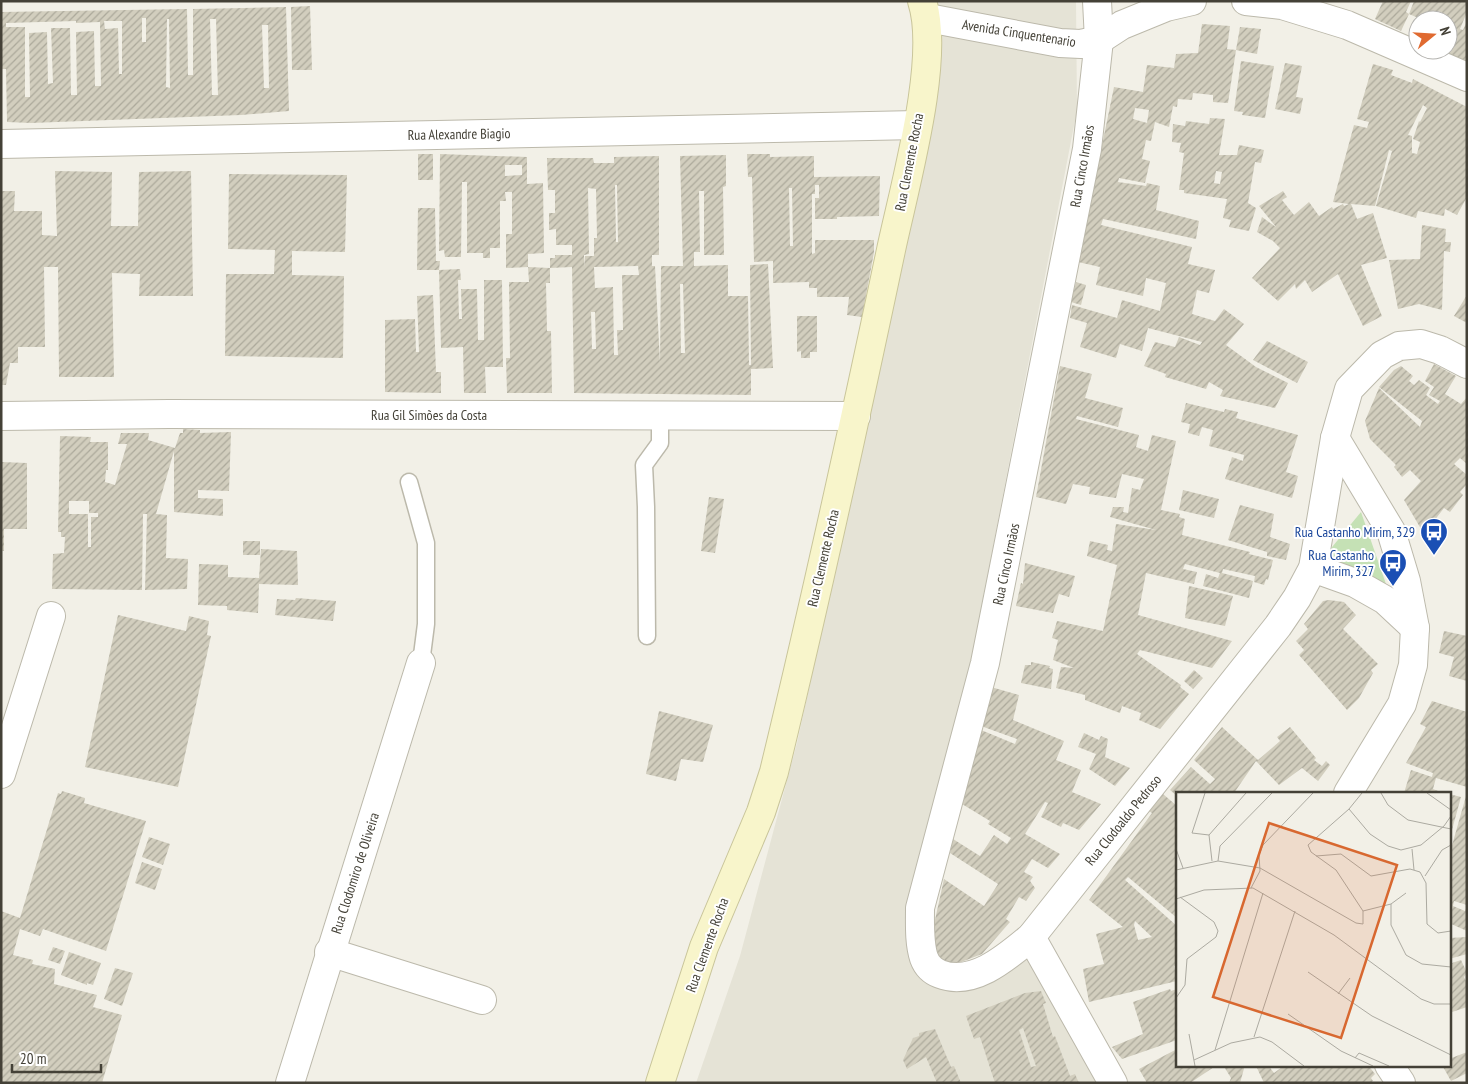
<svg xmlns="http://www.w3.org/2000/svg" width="1468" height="1084" viewBox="0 0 1468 1084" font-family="'PT Sans Narrow',sans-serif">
<defs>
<pattern id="building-hatch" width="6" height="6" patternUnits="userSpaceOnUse" patternTransform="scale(1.25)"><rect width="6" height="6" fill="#d2cebe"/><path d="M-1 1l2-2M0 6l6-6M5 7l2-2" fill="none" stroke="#aca99b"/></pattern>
</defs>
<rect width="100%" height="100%" fill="#f2f0e7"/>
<polygon fill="#e5e3d6" points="934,1 1076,1 1077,110 971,661 931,830 927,979 971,990 1031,950 1101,1083 696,1083 740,956 797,743 866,427 943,28"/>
<polygon fill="#c5e1b5" points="1361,512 1386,584 1323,558"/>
<g fill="url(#building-hatch)" fill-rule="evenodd">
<polygon points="1383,1 1411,1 1406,12 1409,14 1401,31 1375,19"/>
<polygon points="1414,1 1467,1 1467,12 1460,29 1463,30 1467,21 1467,63 1440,50 1448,50 1448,20 1423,20 1409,14"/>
<polygon points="310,6 312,70 292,70 291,7"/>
<path d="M286 7 289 111 241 115 31 123 7 122 6 69H1V12L187 9 188 75H193V9ZM142 18H146V42H142ZM167 19H169L170 88 166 87ZM210 19H216L218 95H212ZM76 21V23L100 22 101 86H95L94 31 76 32 77 95H71L70 28H51L53 83 48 84 47 32 29 33 30 97H25V27H6V23ZM104 21H122V74H119L118 28 105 29ZM262 25H268L269 88H264Z"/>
<path d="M1202 24 1230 26 1227 49 1236 50 1228 103 1213 102V95L1193 93 1192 100 1178 99 1177 107 1173 106 1169 127 1155 122 1151 141 1146 140 1142 159 1150 161 1145 183 1119 178 1118 182 1146 186 1147 183 1160 186 1156 210 1199 221 1196 239 1103 219 1101 225 1192 247 1188 264 1215 270 1209 293 1197 290 1192 314 1215 321 1224 309 1244 324 1226 345 1256 367 1288 383 1275 408 1220 396 1223 390 1209 382 1206 389 1165 377 1166 374 1144 366 1155 342 1175 347 1179 337 1200 345 1202 342 1148 328 1142 351 1120 344 1116 358 1080 347 1087 323 1070 318 1072 305 1117 318 1122 300 1160 311 1166 283 1146 278 1143 296 1096 285 1100 267 1078 262 1114 87 1143 92 1147 65 1174 68 1176 54 1198 53ZM1135 108 1149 110 1147 123 1133 119Z"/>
<polygon points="1240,27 1261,29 1257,54 1236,50"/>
<polygon points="1241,61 1274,66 1265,118 1242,115 1243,112 1234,111"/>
<polygon points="1285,63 1302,66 1296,97 1303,98 1300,114 1275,109"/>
<path d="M1373 64 1393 70 1391 75 1412 83 1413 79 1467 107V197L1457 215 1445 209 1444 216 1418 211 1416 218 1376 206 1392 151 1389 150 1375 206 1351 204 1357 219 1373 213 1387 258 1361 265 1382 316 1363 326 1338 274 1312 292 1305 280 1296 289 1295 284 1278 301 1252 278 1280 248 1273 241 1257 232 1262 217 1276 227 1259 206 1283 191 1287 197 1282 200 1294 215 1309 202 1319 216 1332 207 1333 209 1343 204 1344 206 1349 204 1333 202 1354 125 1367 128 1369 122 1357 119ZM1423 105 1427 108 1420 122 1419 121 1413 139 1420 142 1417 154 1412 153V136L1408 135Z"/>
<path d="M1210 118 1225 119 1219 155H1237L1239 145 1264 150 1261 163 1255 162 1248 203 1256 208 1249 231 1229 227 1231 220 1223 218 1227 199 1184 193V190H1179L1184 153 1179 152 1181 143 1172 142 1173 124 1185 126 1186 121 1209 124ZM1216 171 1222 172 1220 184 1214 183Z"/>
<rect x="418" y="154" width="15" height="26"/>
<path d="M440 154 527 157V184L543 183 544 253 528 254V267L506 268V234H512V192H505L506 201H500V248H490V258H483V253H467V182H462L461 257H445L444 250 439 251ZM505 165H522V175L505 176Z"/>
<path d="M747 154H770V157L814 156V177L880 176 879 216 837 217V219H815V198H819V185H815V194H812V254L815 253V240H874V252L862 317 847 315 849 297H817V288H809V282L773 283V261L754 262 752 177H748ZM789 188H792L793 246H790Z"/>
<path d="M726 155V186L723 187 724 255H704V191H699L700 252H694V266L728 265V296H748L749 365H751L750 265 768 264 773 368 751 369V395L574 393 572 267 550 268V283H546L547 331H551L552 393H507L506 358H510L509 282H529L528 267 550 268V258H555V255H572V245H556V229L549 230V213H555V190H548L547 158H593L594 163H614V157L659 156V255H652V266H655L660 363 661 266H683L680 156ZM615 185H617L618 242H616ZM588 188 596 189 597 238H594V256H585L584 267V255L589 254ZM638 266 639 275H622L623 330H617L618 355H614L613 287 595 288 594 267ZM680 284H683L685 353H681ZM591 312H595L596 349H592Z"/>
<polygon points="55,171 112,172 111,226 138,226 139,172 191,171 193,296 139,296 140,274 112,273 114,377 59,377 58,267 44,267 45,347 18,347 18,363 10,363 6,385 1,385 1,191 15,191 14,211 42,211 42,235 57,236"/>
<polygon points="229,174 347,175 345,252 292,251 292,275 344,276 343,358 225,356 226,274 274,274 275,250 228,249"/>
<polygon points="418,208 435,208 436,261 440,261 439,270 417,270"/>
<polygon points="1422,225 1446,229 1445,242 1451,242 1450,252 1444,251 1442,310 1419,304 1398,309 1389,260 1420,259"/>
<polygon points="460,269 461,280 458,280 459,319 462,319 461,289 477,289 478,340 484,340 484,280 502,280 503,367 485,367 486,393 464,393 463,347 441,348 439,270"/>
<polygon points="1076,282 1086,285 1081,305 1071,302"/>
<polygon points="433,295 436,372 441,372 441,393 385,392 385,320 415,319 416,352 419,352 417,296"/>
<polygon points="1467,295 1467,323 1454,316"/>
<polygon points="797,316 817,316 817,352 810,352 810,358 801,358 801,351 797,352"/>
<polygon points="1267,341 1308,362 1297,383 1253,360"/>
<polygon points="1434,364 1456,376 1445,394 1461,404 1467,397 1467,464 1460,458 1454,464 1467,475 1467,484 1460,492 1463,495 1450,512 1444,508 1424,534 1404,500 1421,481 1410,470 1402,477 1394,467 1396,465 1370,439 1365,421 1379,388 1420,427 1422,421 1379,387 1394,370 1401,366 1413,376 1409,381 1414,385 1419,380 1430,388 1426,395 1438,404 1440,401 1429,395 1434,387 1425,381"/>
<polygon points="1060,366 1092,374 1085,398 1123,408 1118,427 1077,416 1076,419 1139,435 1136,447 1148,451 1152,435 1176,441 1161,510 1180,514 1179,517 1185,519 1182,535 1250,552 1249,554 1273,560 1268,580 1266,579 1264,585 1254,582 1255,576 1223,569 1222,573 1253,581 1249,598 1203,586 1206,574 1218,578 1220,573 1185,564 1183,569 1197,572 1194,584 1146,573 1138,615 1232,641 1212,668 1140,650 1137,654 1181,685 1180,687 1189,694 1160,729 1139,720 1141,713 1122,706 1120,713 1085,700 1085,695 1056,688 1061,667 1074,668 1053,660 1058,640 1052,638 1057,621 1103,631 1117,565 1087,556 1090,541 1108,545 1107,550 1112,551 1116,524 1156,530 1110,517 1113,507 1124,507 1123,512 1128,513 1132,488 1140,490 1144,479 1122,474 1116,498 1089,494 1090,487 1073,484 1066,504 1036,497"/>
<polygon points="1186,403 1224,412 1225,409 1238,412 1236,418 1298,435 1286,472 1298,476 1292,498 1225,479 1232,457 1243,461 1244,455 1209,446 1213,430 1202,427 1199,436 1188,433 1190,424 1181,422"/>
<path d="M183 429 200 430V433L231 432 229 491 198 490V498L223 499V516L174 512V451L156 514 167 515 166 558 188 559 187 589 145 590 147 514H143L142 590 52 589 53 554 64 553 65 537H61V532H58L60 436 91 437 90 442H108V470H106L105 482 115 485 127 444H118L121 433H149L148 440 175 448 180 433H183ZM69 501H89V513H98V517H91V547H88V514H69Z"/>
<polygon points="1,462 27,463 27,529 4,529 4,551 1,551"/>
<polygon points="1183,490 1219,499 1214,518 1179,510"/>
<polygon points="709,497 724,499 715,553 701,551"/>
<polygon points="1240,505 1274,514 1270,537 1290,544 1286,560 1267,556 1267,552 1228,540"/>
<rect x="243" y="541" width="17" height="14"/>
<polygon points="261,549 297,551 298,585 259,584 258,613 227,610 227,606 198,605 199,564 228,565 228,577 259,578"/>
<polygon points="1025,563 1075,576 1069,597 1059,594 1053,613 1016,606 1021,583 1023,584"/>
<polygon points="1189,586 1233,596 1225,626 1185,618"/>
<polygon points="296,598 336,601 333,621 275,615 277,599 295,600"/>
<polygon points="1329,600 1344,602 1356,615 1343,629 1378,664 1371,670 1373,673 1359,698 1347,710 1299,655 1304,650 1296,641 1308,629 1304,624 1323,601"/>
<polygon points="118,615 186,631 189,616 209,621 207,635 211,636 178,787 85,767"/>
<polygon points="1444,631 1467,636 1467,681 1449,676 1454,657 1439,653"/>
<polygon points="1031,662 1050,666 1049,668 1053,669 1051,689 1021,683 1025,665 1031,665"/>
<polygon points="1194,670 1203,678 1193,689 1184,681"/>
<polygon points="991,687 1019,695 1013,720 1064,741 1056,760 1081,770 1072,792 1101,804 1079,830 1063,823 1061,827 1041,817 1048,803 1045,802 1025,834 1060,854 1048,868 1032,859 1024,872 1033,877 1030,881 1035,888 1026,901 1019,897 1006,919 1010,922 982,954 956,964 935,959 931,938 944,879 984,906 998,884 950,853 953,839 980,856 994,835 1007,844 1011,838 988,824 990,821 962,804 981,730 1015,744 1017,739 981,726"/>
<polygon points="1432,701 1467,712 1467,787 1436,778 1433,789 1443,793 1404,793 1411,770 1432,777 1433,773 1406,763 1426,727 1420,724"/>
<polygon points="659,711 713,725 703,762 681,759 676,781 646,774"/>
<polygon points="1222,727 1258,760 1280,741 1277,737 1290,727 1316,758 1314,760 1322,766 1326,761 1330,765 1318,781 1302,768 1279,785 1256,761 1234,793 1177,793 1177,796 1170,790 1191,767 1210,784 1215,779 1194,760"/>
<polygon points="1084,733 1099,740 1101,736 1108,739 1105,757 1130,768 1115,786 1089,769 1096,754 1078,747"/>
<polygon points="62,791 85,798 84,803 146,821 106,951 43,929 40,936 20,929 13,955 33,960 32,964 55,969 54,984 97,995 93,1007 122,1015 102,1083 1,1083 1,911 20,918 58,793 61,794"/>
<path d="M1163 794 1177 806V918L1128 877 1125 880 1177 926V965L1174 966 1177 981 1089 1002 1083 969 1104 964 1096 934 1123 927 1089 900 1152 813 1149 811ZM1135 921 1152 937 1138 940 1134 925Z"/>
<polygon points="1449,794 1461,797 1450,837 1449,837"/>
<polygon points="1466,796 1467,905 1454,901 1453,906 1465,911 1467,906 1467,931 1449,923 1449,856"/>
<polygon points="149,837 170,844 163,865 142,857"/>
<polygon points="142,862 162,869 155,890 135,883"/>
<polygon points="1467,937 1467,954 1449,959 1449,938"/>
<polygon points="53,947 65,951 60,964 48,960"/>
<polygon points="69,952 101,963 93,985 87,983 87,985 61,975"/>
<polygon points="1461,960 1467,973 1464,977 1467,983 1467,1007 1449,1013 1449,964"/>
<polygon points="115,968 133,973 122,1006 104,999"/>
<polygon points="1170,989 1171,991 1177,989 1177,1040 1122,1059 1112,1047 1143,1034 1133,1002"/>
<path d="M1041 991 1046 1003 1043 1004 1053 1037 1055 1036 1070 1076 1075 1074 1079 1083 1014 1081 995 1083 980 1037 974 1039 966 1016 1025 993ZM1023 1028 1036 1066 1031 1067 1019 1030Z"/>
<polygon points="935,1029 951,1067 954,1066 961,1083 937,1083 926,1057 907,1069 903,1060 913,1038 919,1036 919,1033"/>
<polygon points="1177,1049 1177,1065 1217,1065 1190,1083 1147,1083 1139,1069"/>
<polygon points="1467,1052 1467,1073 1451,1081 1442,1065 1449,1065 1449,1059"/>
<polygon points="1223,1065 1245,1065 1240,1083 1229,1083 1231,1078"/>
<polygon points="1261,1065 1268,1065 1274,1073 1285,1065 1368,1065 1375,1074 1371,1078 1373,1081 1371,1083 1264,1083 1257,1068"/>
</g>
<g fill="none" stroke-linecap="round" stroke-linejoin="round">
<defs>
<g id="lane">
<polyline points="409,482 426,543 426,624 421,663"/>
<polyline points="647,636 646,507 644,465 660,443 660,415"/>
</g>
<g id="street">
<path d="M1097 1 1099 40 1087 149 985 663 920 908C920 924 919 943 924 958 927 966 932 971 940 974 973 987 1007 957 1031 937L1278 626 1297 598 1313 568 1335 438 1349 389 1382 355 1399 346 1421 344 1440 350 1467 364"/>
<polyline points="1246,1 1282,5 1347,25 1467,77"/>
<polyline points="928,18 1060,43 1081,44 1099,40 1122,25 1166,7 1192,1"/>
<polyline points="1,144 917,125"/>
<polyline points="1,416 169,414 856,416"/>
<polyline points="1335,438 1391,531 1406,581 1415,628 1413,665 1402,704 1348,793"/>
<polyline points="1313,568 1355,583 1385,600 1415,628"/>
<polyline points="1,774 51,616"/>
<polyline points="1031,937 1113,1083"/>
<polyline points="329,952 482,1000"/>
<polyline points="1389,1065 1401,1083"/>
<polyline points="290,1083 421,663"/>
</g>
<path id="secondary" d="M660 1083 704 947 761 812 774 772C816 599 854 425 891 250 904 188 941 59 922 1"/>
</defs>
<use href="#lane" stroke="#bcb9ab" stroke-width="19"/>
<use href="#street" stroke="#bcb9ab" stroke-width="30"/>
<use href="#secondary" stroke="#c9c59a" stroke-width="30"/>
<use href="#lane" stroke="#fff" stroke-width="16"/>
<use href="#street" stroke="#fff" stroke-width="28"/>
<use href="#secondary" stroke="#f8f5cb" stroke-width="28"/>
</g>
<defs>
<symbol id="bus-pin" viewBox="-11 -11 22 30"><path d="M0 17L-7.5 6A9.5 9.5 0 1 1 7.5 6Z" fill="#1a4fb4" stroke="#fff"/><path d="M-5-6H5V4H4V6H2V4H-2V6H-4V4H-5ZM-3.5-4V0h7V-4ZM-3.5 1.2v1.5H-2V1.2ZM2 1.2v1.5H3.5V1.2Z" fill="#fff"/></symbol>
</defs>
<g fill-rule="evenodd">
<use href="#bus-pin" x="1418" y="516" width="32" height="43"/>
<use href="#bus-pin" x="1377" y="547" width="32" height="43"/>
</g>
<g text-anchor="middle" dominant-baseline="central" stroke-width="4" stroke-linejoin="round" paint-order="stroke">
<g font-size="14" fill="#444137" stroke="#fff">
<text transform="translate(1019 33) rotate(9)">Avenida Cinquentenario</text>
<text transform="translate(459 134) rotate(-1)">Rua Alexandre Biagio</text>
<text transform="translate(909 162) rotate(-79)">Rua Clemente Rocha</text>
<text transform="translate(1082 166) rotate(-80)">Rua Cinco Irmãos</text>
<text x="429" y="415">Rua Gil Simões da Costa</text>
<text transform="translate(823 558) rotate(-77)">Rua Clemente Rocha</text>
<text transform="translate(1006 564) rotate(-78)">Rua Cinco Irmãos</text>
<text transform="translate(1123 820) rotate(-51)">Rua Clodoaldo Pedroso</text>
<text transform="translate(355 873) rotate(-72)">Rua Clodomiro de Oliveira</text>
<text transform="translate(707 945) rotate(-70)">Rua Clemente Rocha</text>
</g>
<g font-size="14" fill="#164399" stroke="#fff" text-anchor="end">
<text x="1415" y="532">Rua Castanho Mirim, 329</text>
<text x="1374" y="555">Rua Castanho<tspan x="1374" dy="16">Mirim, 327</tspan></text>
</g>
</g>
<g transform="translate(1176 792)">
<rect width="275" height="275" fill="#f2f0e7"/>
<path fill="none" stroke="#acaaa1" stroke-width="1" d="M29 1 16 41 33 43M205 1 212 13 232 28 275 37M251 1 275 18M173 17 194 42 212 54 225 58 245 53 268 34 275 24M0 57 7 76M236 57 238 78M140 64 165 62 195 84 234 77 244 80 250 91 251 132 262 141 275 139M36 69 33 43 70 1M42 69 44 54 96 1M0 78 42 69 84 76 180 131 187 132V119L160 78 135 60 132 53 173 17 186 1M249 84 266 58 275 53M75 96 84 79 83 63 87 53 137 1M0 107 28 98 77 96 158 143 245 207 258 212H275M215 112V133L230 163 246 172 275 175M187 119 215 112 230 101M132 180 196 224 275 263M162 202 174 186M0 206 9 193 11 167 40 145 42 139 38 130 4 105M112 222 165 259 197 274M13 242 19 274M78 245 119 119M39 258 87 101M179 266 183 261 213 274M18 268 55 251 84 245 96 250 128 274"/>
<path fill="#d86830" fill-opacity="0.15" stroke="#d86830" stroke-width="2.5" d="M93 31 221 73 165 246 37 205Z"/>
<rect width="275" height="275" fill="none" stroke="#444137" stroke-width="2.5"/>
</g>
<rect width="1468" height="1084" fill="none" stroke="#444137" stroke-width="5"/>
<g transform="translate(1433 35) rotate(72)"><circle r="24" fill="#ffffff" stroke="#b4b3af"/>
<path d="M0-4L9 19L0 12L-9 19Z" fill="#e06a30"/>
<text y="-8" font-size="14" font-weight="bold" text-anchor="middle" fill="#444137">N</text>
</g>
<path d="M12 1064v8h89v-8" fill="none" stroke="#444137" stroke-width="2.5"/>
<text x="20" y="1064" font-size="15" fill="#444137" stroke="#ffffff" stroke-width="4" paint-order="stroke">20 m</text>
</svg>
